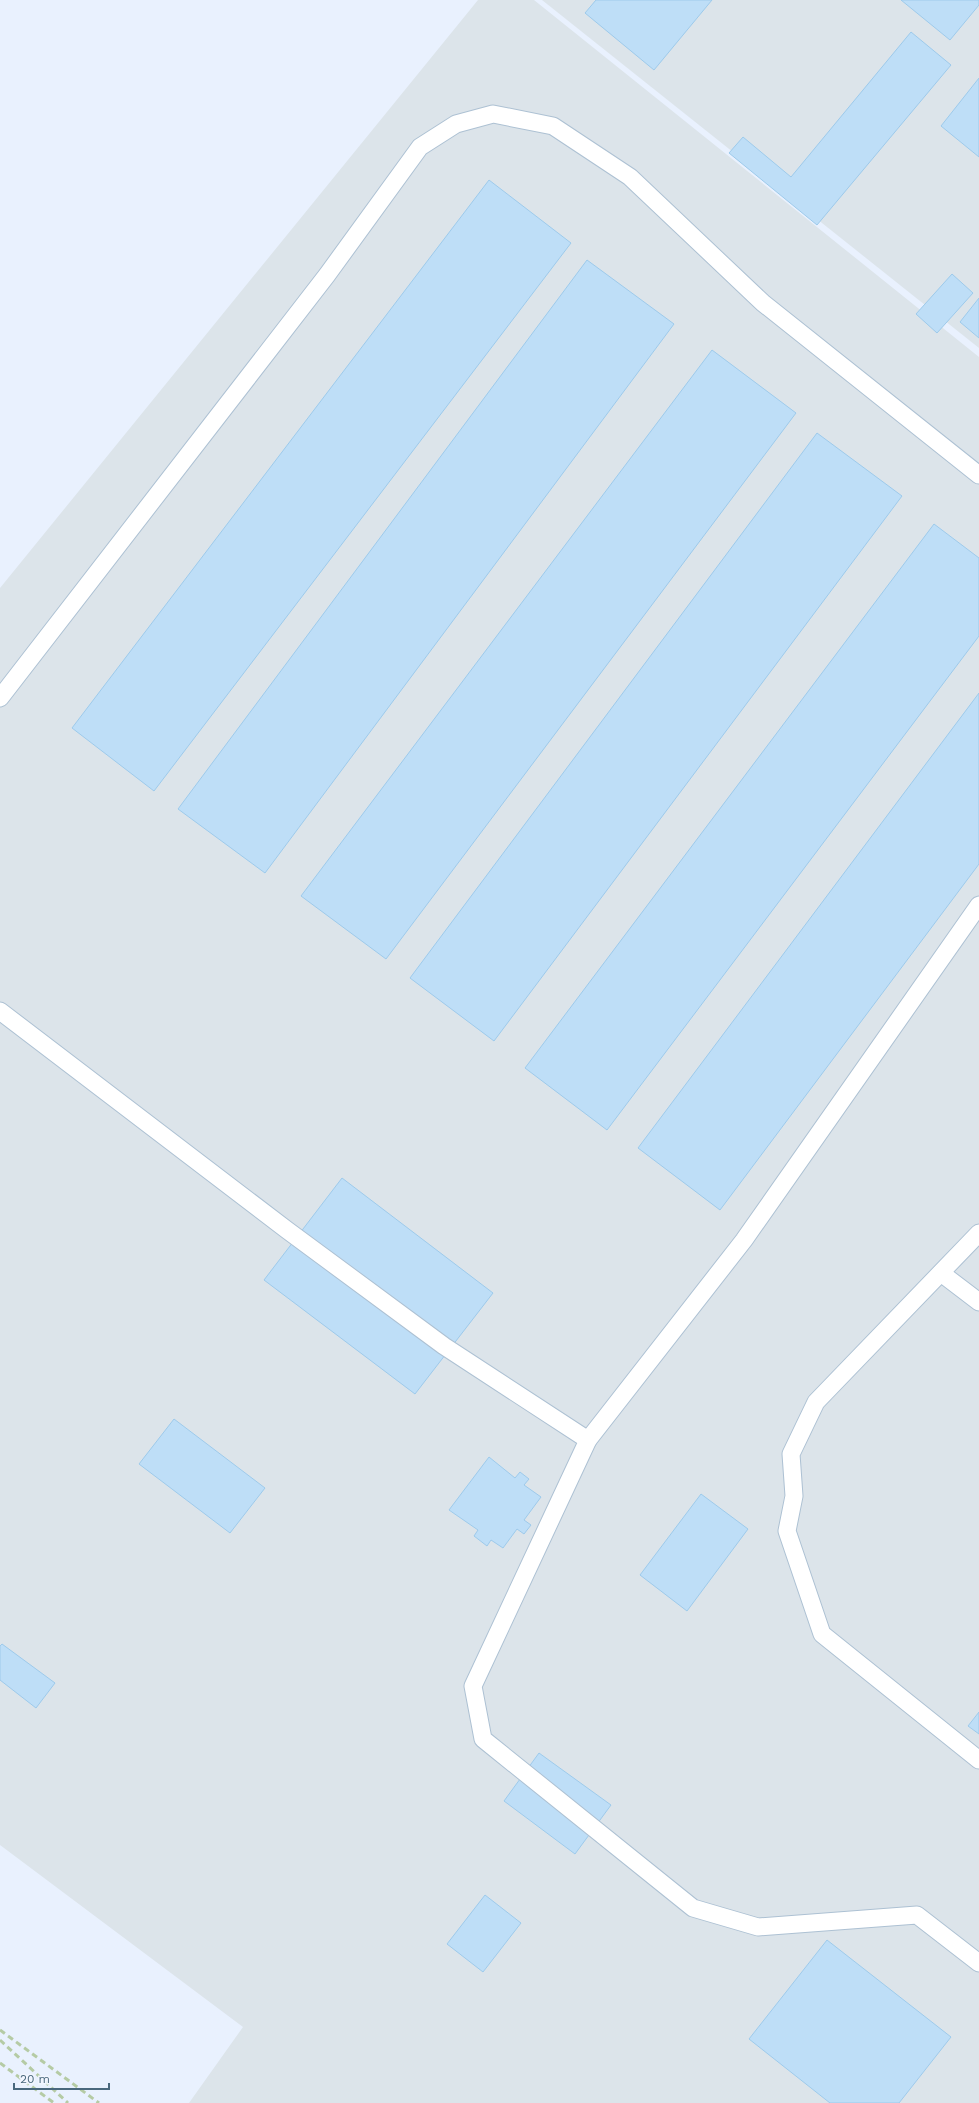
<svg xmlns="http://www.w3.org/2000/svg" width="979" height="2103" viewBox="0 0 979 2103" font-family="'Work Sans',sans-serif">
<rect width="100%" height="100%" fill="#e9f1fe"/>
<g fill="#dce4ea">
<polygon points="478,0 534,0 979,357 979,2103 189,2103 243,2027 0,1845 0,588"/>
<polygon points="542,0 979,0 979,348"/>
</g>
<g fill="#bedef7" stroke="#9dcaeb">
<polygon points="596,0 712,0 654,70 585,13"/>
<polygon points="901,0 979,0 979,5 950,40"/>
<polygon points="911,32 951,65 817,225 729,153 743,137 791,177"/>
<polygon points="979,78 979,157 941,126"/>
<polygon points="489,180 571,243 154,791 72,728"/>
<polygon points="587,260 674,324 265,873 178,809"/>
<polygon points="952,274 973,293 937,333 916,314"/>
<polygon points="979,298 979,338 960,322"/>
<polygon points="712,350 796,413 386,959 301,896"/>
<polygon points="817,433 902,496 494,1041 410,978"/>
<polygon points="934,524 979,558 979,636 607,1130 525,1068"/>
<polygon points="979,693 979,864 720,1210 638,1148"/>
<polygon points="342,1178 493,1293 415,1394 264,1280"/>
<polygon points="174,1419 265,1488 230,1533 139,1464"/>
<polygon points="489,1457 515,1478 520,1472 529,1479 524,1485 541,1497 524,1520 531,1525 524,1534 517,1529 503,1548 491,1540 487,1546 474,1536 478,1530 449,1510"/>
<polygon points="701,1494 748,1529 687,1611 640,1575"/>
<polygon points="2,1644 55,1683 36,1708 0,1680 0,1646"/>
<polygon points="979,1712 979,1734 968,1726"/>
<polygon points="539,1753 611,1805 575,1854 504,1801"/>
<polygon points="485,1895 521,1923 483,1972 447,1944"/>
<polygon points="827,1940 951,2037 899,2103 830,2103 749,2039"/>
</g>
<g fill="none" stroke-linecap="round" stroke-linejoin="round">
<defs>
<g id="service">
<polyline points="0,698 327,275 420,147 456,124 493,114 553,126 630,177 763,303 979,475"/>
<polyline points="979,905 744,1240 588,1440 473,1686 483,1739 693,1908 758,1927 917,1915 979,1963"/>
<polyline points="0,1011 287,1230 444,1346 588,1440"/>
<polyline points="979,1233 816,1402 791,1454 794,1496 787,1531 822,1634 979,1760"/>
<polyline points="941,1273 979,1302"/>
</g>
</defs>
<use href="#service" stroke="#adc1d3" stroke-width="19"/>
<use href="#service" stroke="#fff" stroke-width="17"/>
<g stroke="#b5cba5" stroke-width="3" stroke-dasharray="6 4" stroke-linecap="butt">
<polyline points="0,2030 99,2103"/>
<polyline points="0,2040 68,2103"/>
<polyline points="0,2063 54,2103"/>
</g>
</g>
<path d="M14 2083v6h95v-6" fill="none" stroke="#49687d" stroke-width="2"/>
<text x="20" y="2083" font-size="12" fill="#49687d" stroke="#f2f6ff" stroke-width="3" paint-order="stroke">20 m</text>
</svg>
